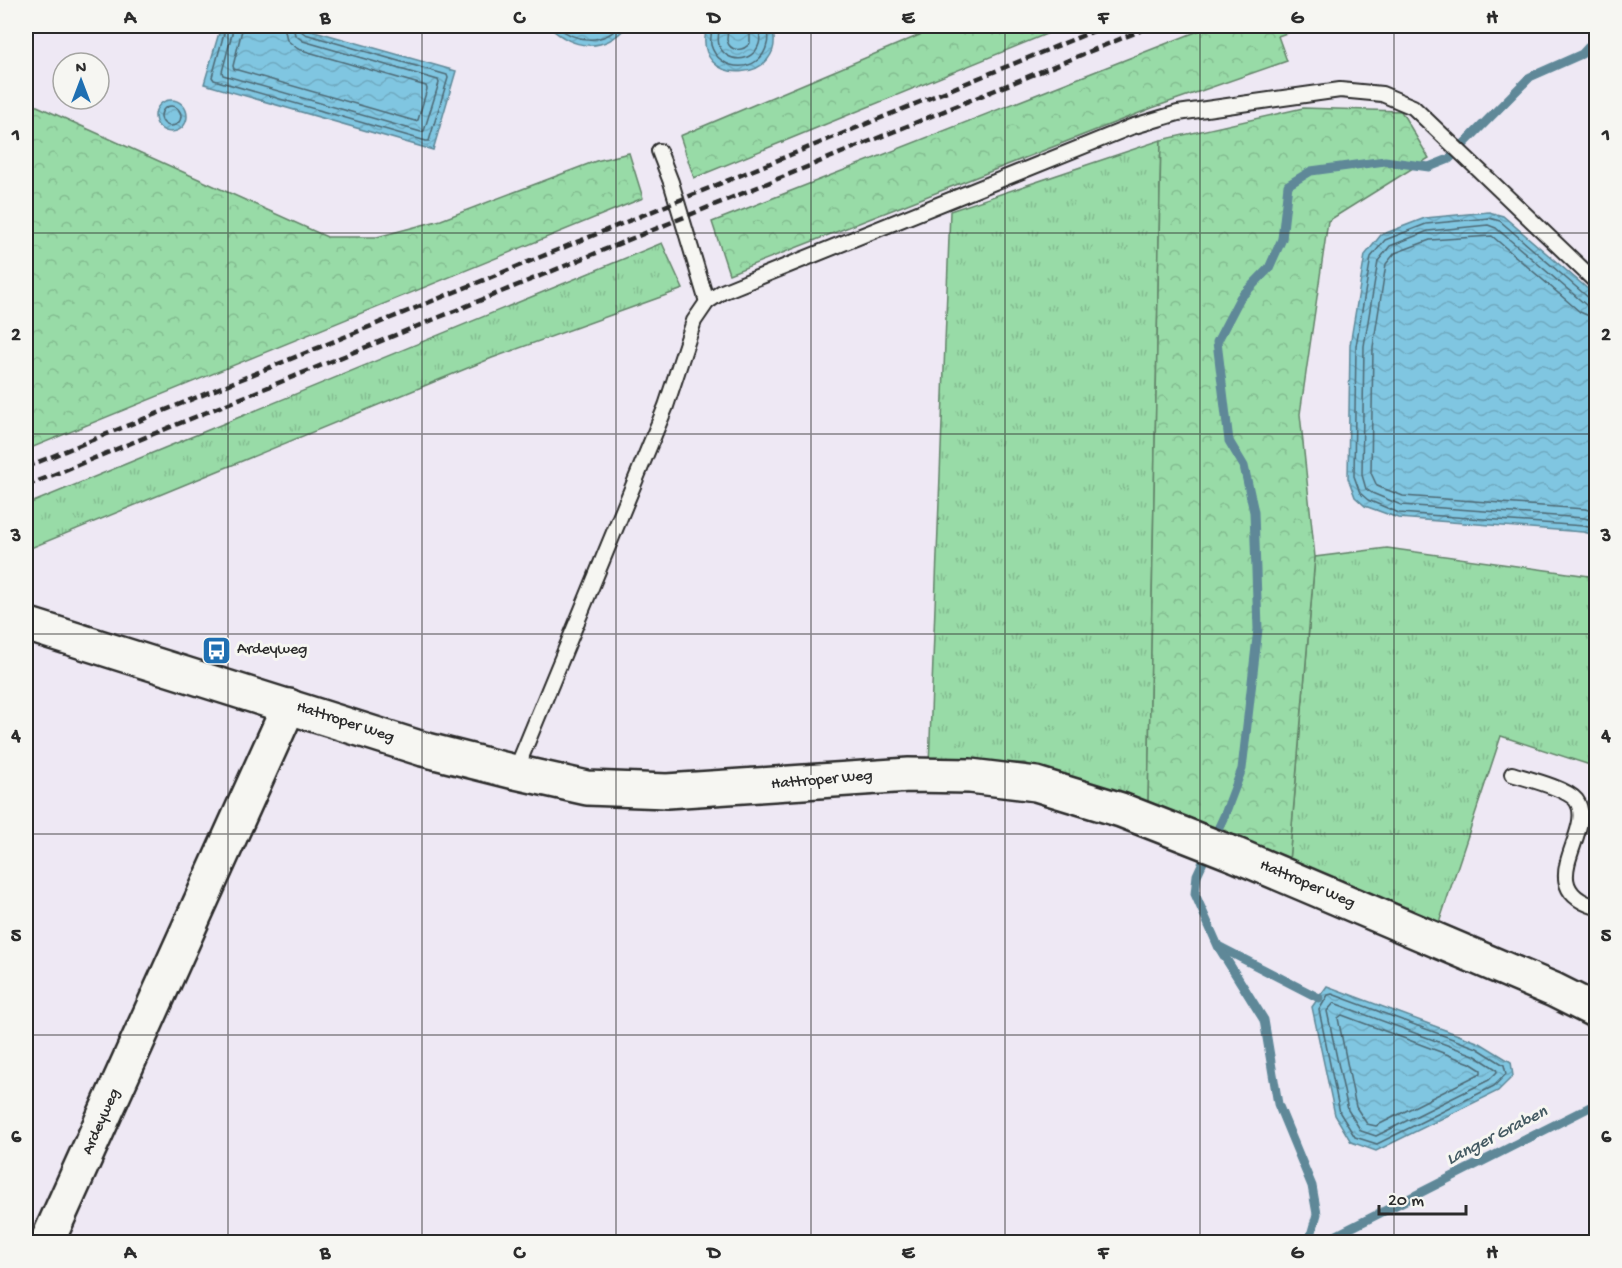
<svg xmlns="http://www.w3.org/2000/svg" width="1622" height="1268" viewBox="0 0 1622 1268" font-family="'Gochi Hand',sans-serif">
<defs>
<pattern id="grass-tufts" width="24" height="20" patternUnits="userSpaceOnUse" patternTransform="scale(1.5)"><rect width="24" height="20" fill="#98dba7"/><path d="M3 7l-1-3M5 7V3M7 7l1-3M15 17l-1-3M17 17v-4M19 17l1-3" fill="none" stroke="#83bc90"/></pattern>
<pattern id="forest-crowns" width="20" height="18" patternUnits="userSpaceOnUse" patternTransform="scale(1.5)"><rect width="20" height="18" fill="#98dba7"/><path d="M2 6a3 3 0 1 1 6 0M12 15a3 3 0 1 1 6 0" fill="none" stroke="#83bc90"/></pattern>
<pattern id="water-waves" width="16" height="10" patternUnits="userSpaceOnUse" patternTransform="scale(1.5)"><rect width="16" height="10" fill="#80c6e1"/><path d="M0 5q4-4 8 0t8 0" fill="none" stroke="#6faac1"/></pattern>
</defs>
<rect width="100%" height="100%" fill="#eee8f4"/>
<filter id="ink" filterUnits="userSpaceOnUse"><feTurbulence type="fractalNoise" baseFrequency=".0167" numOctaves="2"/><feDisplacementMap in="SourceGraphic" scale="12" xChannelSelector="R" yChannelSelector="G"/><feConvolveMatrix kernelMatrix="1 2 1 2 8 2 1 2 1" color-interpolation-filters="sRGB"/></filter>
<g filter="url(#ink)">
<g fill="url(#grass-tufts)" stroke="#628369" stroke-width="1.5">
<polygon points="1161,140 1148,806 1024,763 929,766 950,211"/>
<polygon points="662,243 683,289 492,358 26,550 26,505"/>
<polygon points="1387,548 1596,577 1596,767 1501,736 1439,923 1289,861 1315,557"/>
</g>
<g fill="url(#forest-crowns)" stroke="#628369" stroke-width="1.5">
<polygon points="941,26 1066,26 694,178 680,136"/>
<polygon points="1211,26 1307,26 1278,36 1287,61 1152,108 729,274 712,222"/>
<polygon points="26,101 327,237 377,237 441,220 596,161 629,153 643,198 26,450"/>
<polygon points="1303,108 1401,111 1429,158 1328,221 1300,414 1315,557 1289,861 1148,806 1161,140"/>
</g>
<g fill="url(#water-waves)" stroke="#5e8898" stroke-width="1.5">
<polygon points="221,26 297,26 456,71 433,150 204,84"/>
<path d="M548 26H627C603 54 573 49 548 26Z"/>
<path d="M707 26H771C793 83 689 91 707 26Z"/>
<circle cx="171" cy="116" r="16"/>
<polygon points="1489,212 1503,216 1596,296 1596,535 1583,532 1398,518 1365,506 1355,497 1348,478 1350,345 1365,255 1381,235 1425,218"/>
<polygon points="1327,986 1480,1043 1511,1062 1513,1076 1498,1091 1376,1151 1351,1142 1335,1115 1312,1007"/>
</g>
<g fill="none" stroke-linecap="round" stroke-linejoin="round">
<g stroke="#4d6974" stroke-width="1.5">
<polyline points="226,26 212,77 214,80 426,141 429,141 448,78 447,75 305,34 301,31 300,26"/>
<polyline points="234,26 222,72 223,75 421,132 424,131 439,83 438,80 303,41 295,35 293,26"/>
<polyline points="243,26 233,66 234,69 415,121 418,120 427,89 426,86 298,49 287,40 284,26"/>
<path d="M557 26C574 42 603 45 619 26"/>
<path d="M712 26C712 32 710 38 711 45 719 73 761 74 767 44 769 38 767 32 766 26"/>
<path d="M720 26C719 32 717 38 719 45 726 64 753 63 759 44 761 38 759 32 759 26"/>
<path d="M729 26C728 30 727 36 727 40 730 53 744 51 750 43V26"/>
<circle cx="171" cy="116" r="10"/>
<polyline points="1596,300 1590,299 1500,221 1489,218 1426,224 1385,240 1371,257 1356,346 1354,476 1360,493 1368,500 1399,513 1584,526 1596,529"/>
<polyline points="1596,308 1586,305 1496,228 1488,225 1428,231 1390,246 1378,261 1364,346 1362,475 1366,489 1372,493 1401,505 1584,518 1596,521"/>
<polyline points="1596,317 1589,316 1580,312 1492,236 1430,240 1395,253 1386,264 1373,347 1371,473 1377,486 1403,496 1585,509 1596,512"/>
<polygon points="1332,994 1477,1048 1504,1065 1506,1074 1494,1086 1377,1144 1355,1137 1340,1113 1319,1010 1328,995"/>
<polygon points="1334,1003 1474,1055 1496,1069 1497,1072 1489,1080 1376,1136 1361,1131 1348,1110 1327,1011"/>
<polygon points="1342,1015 1470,1063 1481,1070 1481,1073 1376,1126 1367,1124 1356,1107 1338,1018"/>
</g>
<g stroke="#5e8898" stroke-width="9">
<polyline points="1220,947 1319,998"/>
<polyline points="1309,1242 1317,1214 1312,1186 1278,1104 1264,1020 1218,946 1195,894 1197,875 1225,814 1242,769 1258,629 1254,512 1244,466 1229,441 1217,342 1240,298 1269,268 1282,239 1288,185 1311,171 1385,161 1429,167 1449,159 1530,77 1582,54 1596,39"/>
<polyline points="1323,1242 1590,1107"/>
</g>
<defs>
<g id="service">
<polyline points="659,151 671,182 707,302"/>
<polyline points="515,772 666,406 694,321 707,302 722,292 1131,127 1178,113 1340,90 1382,94 1413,107 1596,282"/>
<path d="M1512 774C1528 779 1566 788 1576 800 1598 830 1529 887 1596 907"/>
</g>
<g id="secondary">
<polyline points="26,624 423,749 515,772 587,788 667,791 909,775 970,776 1036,784 1121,810 1236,855 1554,990 1596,1011"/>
<polyline points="47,1242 289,706"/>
</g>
</defs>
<use href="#service" stroke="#2b2b2b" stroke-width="18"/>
<use href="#secondary" stroke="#2b2b2b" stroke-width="38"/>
<use href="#service" stroke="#f6f6f2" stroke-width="14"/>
<use href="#secondary" stroke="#f6f6f2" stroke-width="33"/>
<g stroke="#2b2b2b" stroke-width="4.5" stroke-dasharray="9 4.5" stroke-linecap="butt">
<polyline points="26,467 1106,26"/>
<polyline points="26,486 1152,26"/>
</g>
</g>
</g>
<path fill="none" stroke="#2b2b2b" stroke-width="1.5" stroke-opacity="0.55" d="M228 26V1242M422 26V1242M616 26V1242M811 26V1242M1005 26V1242M1200 26V1242M1394 26V1242M26 233H1596M26 434H1596M26 634H1596M26 834H1596M26 1035H1596"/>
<defs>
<symbol id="bus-square" viewBox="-11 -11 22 22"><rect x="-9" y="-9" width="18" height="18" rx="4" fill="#1f6fb2" stroke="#f6f6f2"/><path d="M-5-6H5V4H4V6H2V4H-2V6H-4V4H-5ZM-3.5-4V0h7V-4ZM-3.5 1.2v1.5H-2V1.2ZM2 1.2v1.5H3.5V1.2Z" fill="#fff"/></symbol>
</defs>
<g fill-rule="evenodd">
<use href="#bus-square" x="200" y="634" width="33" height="33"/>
</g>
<g text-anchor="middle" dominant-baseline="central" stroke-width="6" stroke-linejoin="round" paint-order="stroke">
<g font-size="16" fill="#2b2b2b" stroke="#f6f6f2" text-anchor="start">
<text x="237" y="650">Ardeyweg</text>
</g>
<g font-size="16" fill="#2b2b2b" stroke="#f6f6f2">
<text transform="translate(345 723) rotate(18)">Hattroper Weg</text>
<text transform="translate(822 781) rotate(-5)">Hattroper Weg</text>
<text transform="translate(1307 885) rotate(23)">Hattroper Weg</text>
<text transform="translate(102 1122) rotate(-66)">Ardeyweg</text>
</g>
<g font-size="18" font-style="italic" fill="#445a62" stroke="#f6f6f2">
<text transform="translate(1497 1136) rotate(-27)">Langer Graben</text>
</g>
</g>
<rect width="1622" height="1268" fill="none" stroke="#f6f6f2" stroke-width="66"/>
<g transform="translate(81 81)"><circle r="28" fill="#f6f6f2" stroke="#a5a5a2" stroke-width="1.5"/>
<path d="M0-4.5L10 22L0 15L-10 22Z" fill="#1f6fb2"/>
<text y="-9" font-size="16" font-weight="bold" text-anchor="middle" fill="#2b2b2b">N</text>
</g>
<path d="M1379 1205v9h87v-9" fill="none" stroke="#2b2b2b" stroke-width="3"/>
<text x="1388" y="1205" font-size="18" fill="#2b2b2b" stroke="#f6f6f2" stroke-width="4.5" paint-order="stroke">20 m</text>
<rect x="33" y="33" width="1556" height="1202" fill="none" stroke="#2b2b2b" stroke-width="2"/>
<g font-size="20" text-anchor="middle" font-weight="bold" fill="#2b2b2b">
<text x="130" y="23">A</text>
<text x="325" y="23">B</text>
<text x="519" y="23">C</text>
<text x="714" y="23">D</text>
<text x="908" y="23">E</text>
<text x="1103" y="23">F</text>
<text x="1297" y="23">G</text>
<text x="1492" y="23">H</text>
<text x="16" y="140">1</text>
<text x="1606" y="140">1</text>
<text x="16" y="340">2</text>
<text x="1606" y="340">2</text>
<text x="16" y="541">3</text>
<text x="1606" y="541">3</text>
<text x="16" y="741">4</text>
<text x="1606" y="741">4</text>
<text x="16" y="941">5</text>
<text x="1606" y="941">5</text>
<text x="16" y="1142">6</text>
<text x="1606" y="1142">6</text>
<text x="130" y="1258">A</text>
<text x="325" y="1258">B</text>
<text x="519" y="1258">C</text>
<text x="714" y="1258">D</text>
<text x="908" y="1258">E</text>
<text x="1103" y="1258">F</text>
<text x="1297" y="1258">G</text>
<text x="1492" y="1258">H</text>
</g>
</svg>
